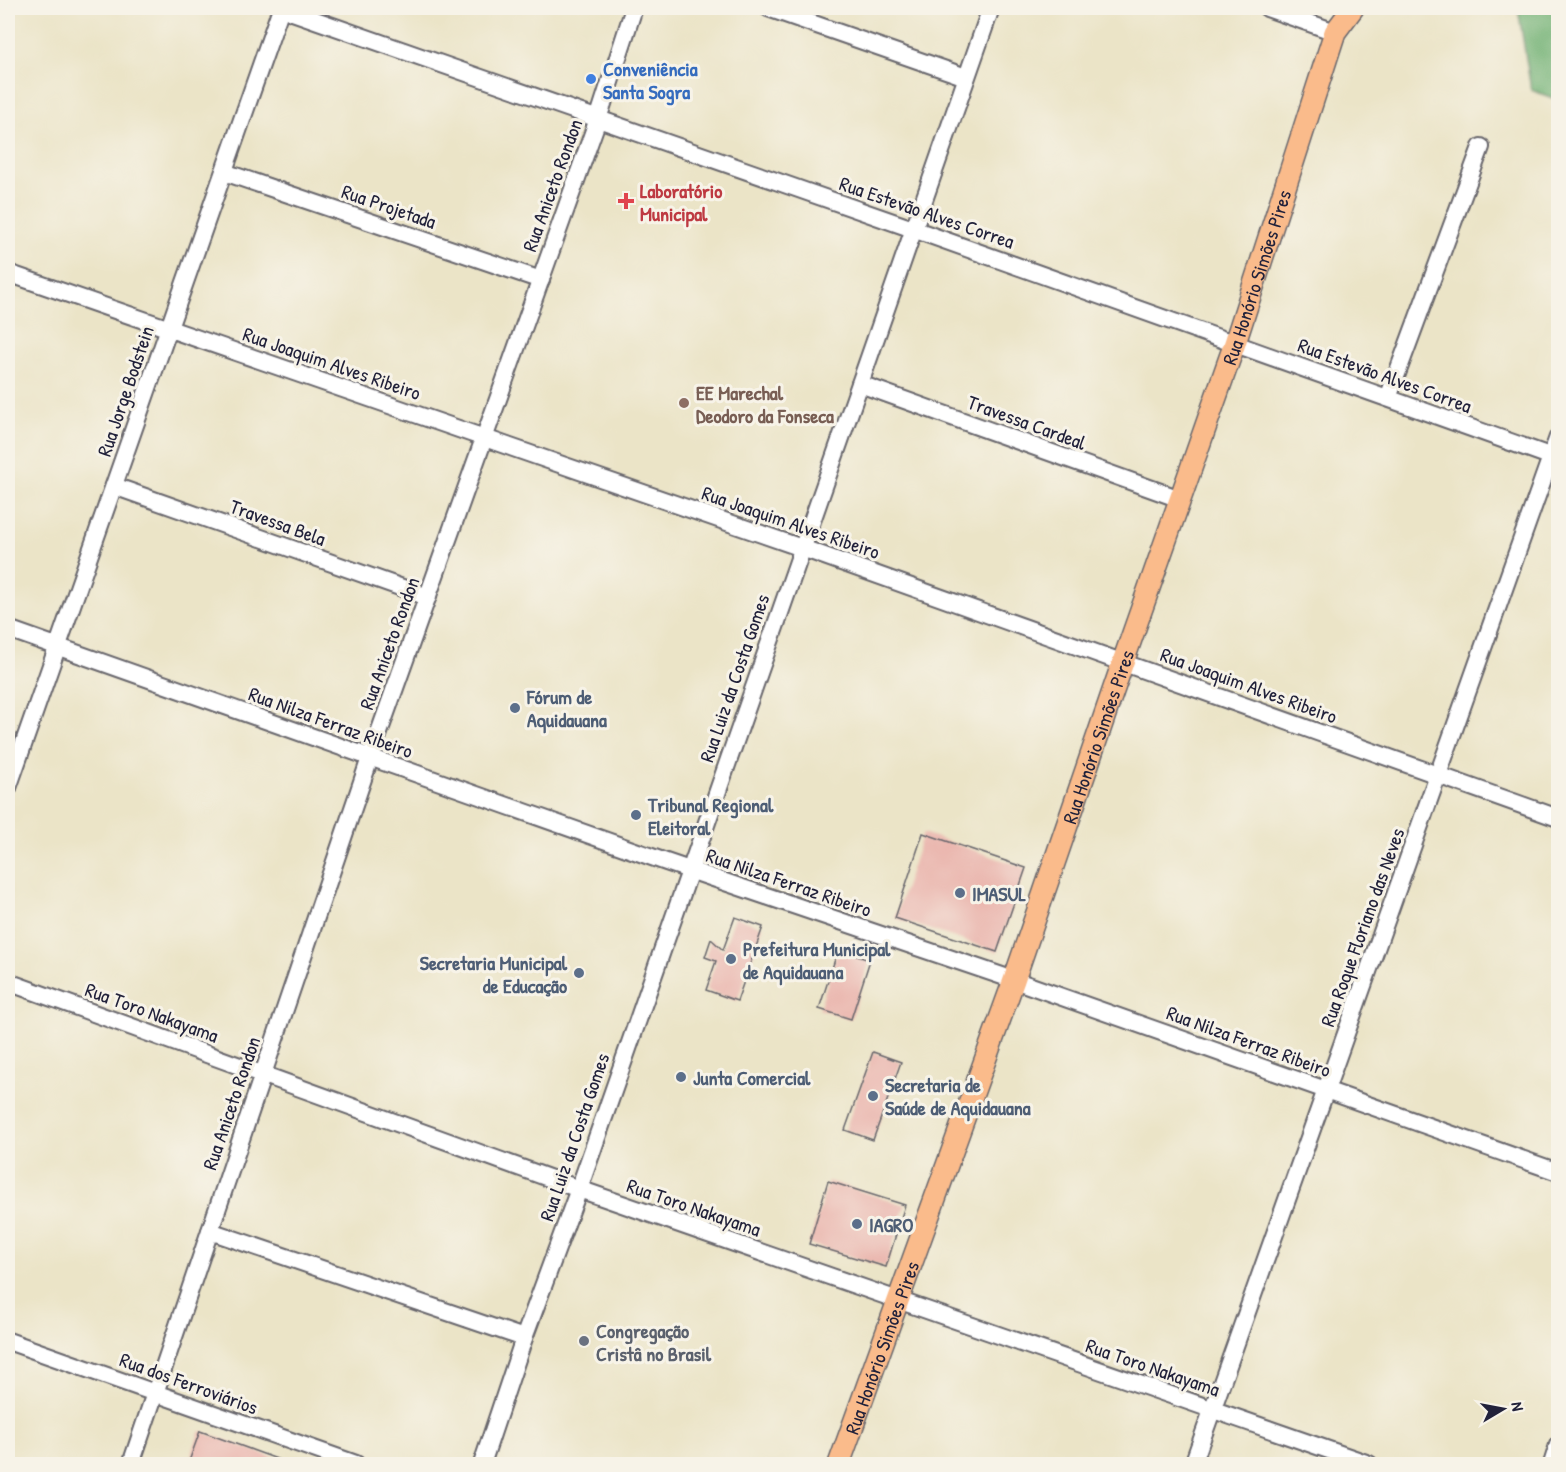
<svg xmlns="http://www.w3.org/2000/svg" width="1566" height="1472" viewBox="0 0 1566 1472" font-family="'Patrick Hand',sans-serif">
<rect width="100%" height="100%" fill="#f7f3e8"/>
<filter id="ink" filterUnits="userSpaceOnUse"><feTurbulence type="fractalNoise" baseFrequency=".0167" numOctaves="2"/><feDisplacementMap in="SourceGraphic" scale="12" xChannelSelector="R" yChannelSelector="G"/><feConvolveMatrix kernelMatrix="1 2 1 2 8 2 1 2 1" color-interpolation-filters="sRGB"/></filter>
<filter id="wash" filterUnits="userSpaceOnUse"><feTurbulence type="fractalNoise" baseFrequency=".008" numOctaves="4" result="noise"/><feDisplacementMap in="SourceGraphic" scale="24" xChannelSelector="R" yChannelSelector="G"/><feGaussianBlur stdDeviation="1.35" result="paint"/><feColorMatrix in="noise" values="0 0 0 0 0 0 0 0 0 0 0 0 0 0 0 0 0 1.4 0 .05"/><feComposite in="paint" operator="in"/></filter>
<g filter="url(#wash)">
<rect width="100%" height="100%" fill="#ebe4c7"/>
<polygon fill="#71b173" stroke="#4a6a57" stroke-width="1.5" points="1518,8 1558,8 1558,100 1531,90"/>
<g id="blocks">
<g fill="#eab5ad">
<polygon points="923,833 1026,868 997,952 895,918"/>
<polygon points="735,917 763,927 737,1001 706,990 716,961 705,957 711,939 723,950"/>
<polygon points="838,950 870,960 851,1019 819,1009"/>
<polygon points="873,1052 901,1062 873,1140 845,1130"/>
<polygon points="828,1181 905,1205 886,1267 809,1244"/>
<polygon points="200,1431 288,1463 288,1464 188,1464"/>
</g>
</g>
</g>
<g filter="url(#ink)">
<use href="#blocks" fill-opacity="0" stroke="#68666c" stroke-width="1.5"/>
<g fill="none" stroke-linecap="round" stroke-linejoin="round">
<defs>
<g id="minor">
<polyline points="281,8 913,229 1558,459"/>
<polyline points="768,8 966,77"/>
<polyline points="1267,8 1335,32"/>
<polyline points="224,172 541,280"/>
<polyline points="8,273 802,548 1558,818"/>
<polyline points="860,384 1180,499"/>
<polyline points="1388,398 1481,147"/>
<polyline points="114,486 428,597"/>
<polyline points="8,629 666,862 1014,980 1558,1172"/>
<polyline points="8,788 281,8"/>
<polyline points="8,982 579,1189 1369,1464"/>
<polyline points="210,1231 524,1338"/>
<polyline points="8,1341 356,1464"/>
<polyline points="131,1464 370,758 598,119 634,8"/>
<polyline points="482,1464 524,1338 579,1189 991,8"/>
<polyline points="1193,1464 1558,437"/>
<polyline points="1552,1464 1558,1445"/>
</g>
<g id="major">
<path id="s1" d="M839 1464 1014 980 1123 662 1235 343 1335 32 1353 8"/>
</g>
</defs>
<use href="#minor" stroke="#68666c" stroke-width="20"/>
<use href="#major" stroke="#68666c" stroke-width="24"/>
<use href="#minor" stroke="#fff" stroke-width="16"/>
<use href="#major" stroke="#fabb8b" stroke-width="21"/>
</g>
</g>
<circle fill="#3f7fe0" stroke="#f7f3e8" stroke-width="2" cx="591" cy="79" r="6"/>
<path fill="#e0444e" stroke="#f7f3e8" stroke-width="2" d="M623 192h6v6h6v6h-6v6h-6v-6h-6v-6h6z"/>
<circle fill="#8d6e63" stroke="#f7f3e8" stroke-width="2" cx="684" cy="403" r="6"/>
<g fill="#5c6f8a" stroke="#f7f3e8" stroke-width="2">
<circle cx="515" cy="708" r="6"/>
<circle cx="636" cy="815" r="6"/>
<circle cx="960" cy="893" r="6"/>
<circle cx="731" cy="959" r="6"/>
<circle cx="579" cy="973" r="6"/>
<circle cx="681" cy="1077" r="6"/>
<circle cx="873" cy="1096" r="6"/>
<circle cx="857" cy="1224" r="6"/>
</g>
<circle fill="#6b7280" stroke="#f7f3e8" stroke-width="2" cx="584" cy="1341" r="6"/>
<g text-anchor="middle" dominant-baseline="central" stroke-width="6" stroke-linejoin="round" paint-order="stroke">
<g font-size="20" font-weight="bold" fill="#366cbe" stroke="#f7f3e8" text-anchor="start">
<text x="603" y="68">Conveniência<tspan x="603" dy="23">Santa Sogra</tspan></text>
</g>
<g font-size="20" fill="#22223b" stroke="#f7f3e8">
<text transform="translate(552 185) rotate(-70)">Rua Aniceto Rondon</text>
<text transform="translate(389 206) rotate(19)">Rua Projetada</text>
<text transform="translate(927 212) rotate(19)">Rua Estevão Alves Correa</text>
<text stroke="none"><textPath href="#s1" startOffset="1258">Rua Honório Simões Pires</textPath></text>
<text transform="translate(332 363) rotate(19)">Rua Joaquim Alves Ribeiro</text>
<text transform="translate(1385 375) rotate(20)">Rua Estevão Alves Correa</text>
<text transform="translate(125 391) rotate(-71)">Rua Jorge Bodstein</text>
<text transform="translate(1027 422) rotate(20)">Travessa Cardeal</text>
<text transform="translate(278 522) rotate(20)">Travessa Bela</text>
<text transform="translate(791 522) rotate(19)">Rua Joaquim Alves Ribeiro</text>
<text transform="translate(389 643) rotate(-70)">Rua Aniceto Rondon</text>
<text transform="translate(734 678) rotate(-71)">Rua Luiz da Costa Gomes</text>
<text transform="translate(1249 685) rotate(20)">Rua Joaquim Alves Ribeiro</text>
<text transform="translate(331 722) rotate(20)">Rua Nilza Ferraz Ribeiro</text>
<text stroke="none"><textPath href="#s1" startOffset="772">Rua Honório Simões Pires</textPath></text>
<text transform="translate(789 882) rotate(19)">Rua Nilza Ferraz Ribeiro</text>
<text transform="translate(1362 927) rotate(-70)">Rua Roque Floriano das Neves</text>
<text transform="translate(152 1012) rotate(20)">Rua Toro Nakayama</text>
<text transform="translate(1249 1041) rotate(20)">Rua Nilza Ferraz Ribeiro</text>
<text transform="translate(231 1103) rotate(-71)">Rua Aniceto Rondon</text>
<text transform="translate(574 1137) rotate(-71)">Rua Luiz da Costa Gomes</text>
<text transform="translate(694 1207) rotate(19)">Rua Toro Nakayama</text>
<text stroke="none"><textPath href="#s1" startOffset="124">Rua Honório Simões Pires</textPath></text>
<text transform="translate(1153 1367) rotate(19)">Rua Toro Nakayama</text>
<text transform="translate(189 1383) rotate(20)">Rua dos Ferroviários</text>
</g>
<g font-size="20" font-weight="bold" fill="#be3a42" stroke="#f7f3e8" text-anchor="start">
<text x="640" y="190">Laboratório<tspan x="640" dy="23">Municipal</tspan></text>
</g>
<g font-size="20" font-weight="bold" fill="#785e54" stroke="#f7f3e8" text-anchor="start">
<text x="696" y="392">EE Marechal<tspan x="696" dy="23">Deodoro da Fonseca</tspan></text>
</g>
<g font-size="20" font-weight="bold" fill="#4e5e75" stroke="#f7f3e8" text-anchor="start">
<text x="527" y="696">Fórum de<tspan x="527" dy="23">Aquidauana</tspan></text>
<text x="648" y="804">Tribunal Regional<tspan x="648" dy="23">Eleitoral</tspan></text>
<text x="972" y="893">IMASUL</text>
<text x="743" y="948">Prefeitura Municipal<tspan x="743" dy="23">de Aquidauana</tspan></text>
<text x="567" y="962" text-anchor="end">Secretaria Municipal<tspan x="567" dy="23">de Educação</tspan></text>
<text x="693" y="1077">Junta Comercial</text>
<text x="885" y="1084">Secretaria de<tspan x="885" dy="23">Saúde de Aquidauana</tspan></text>
<text x="869" y="1224">IAGRO</text>
</g>
<g font-size="20" font-weight="bold" fill="#5b616d" stroke="#f7f3e8" text-anchor="start">
<text x="596" y="1330">Congregação<tspan x="596" dy="23">Cristâ no Brasil</tspan></text>
</g>
</g>
<rect width="1566" height="1472" fill="none" stroke="#f7f3e8" stroke-width="30"/>
<g transform="translate(1503 1409) rotate(80)" stroke="#f7f3e8" stroke-width="4.5" paint-order="stroke">
<path d="M0-4.5L10 22L0 15L-10 22Z" fill="#22223b"/>
<text y="-9" font-size="16" font-weight="bold" text-anchor="middle" fill="#22223b">N</text>
</g>
</svg>
